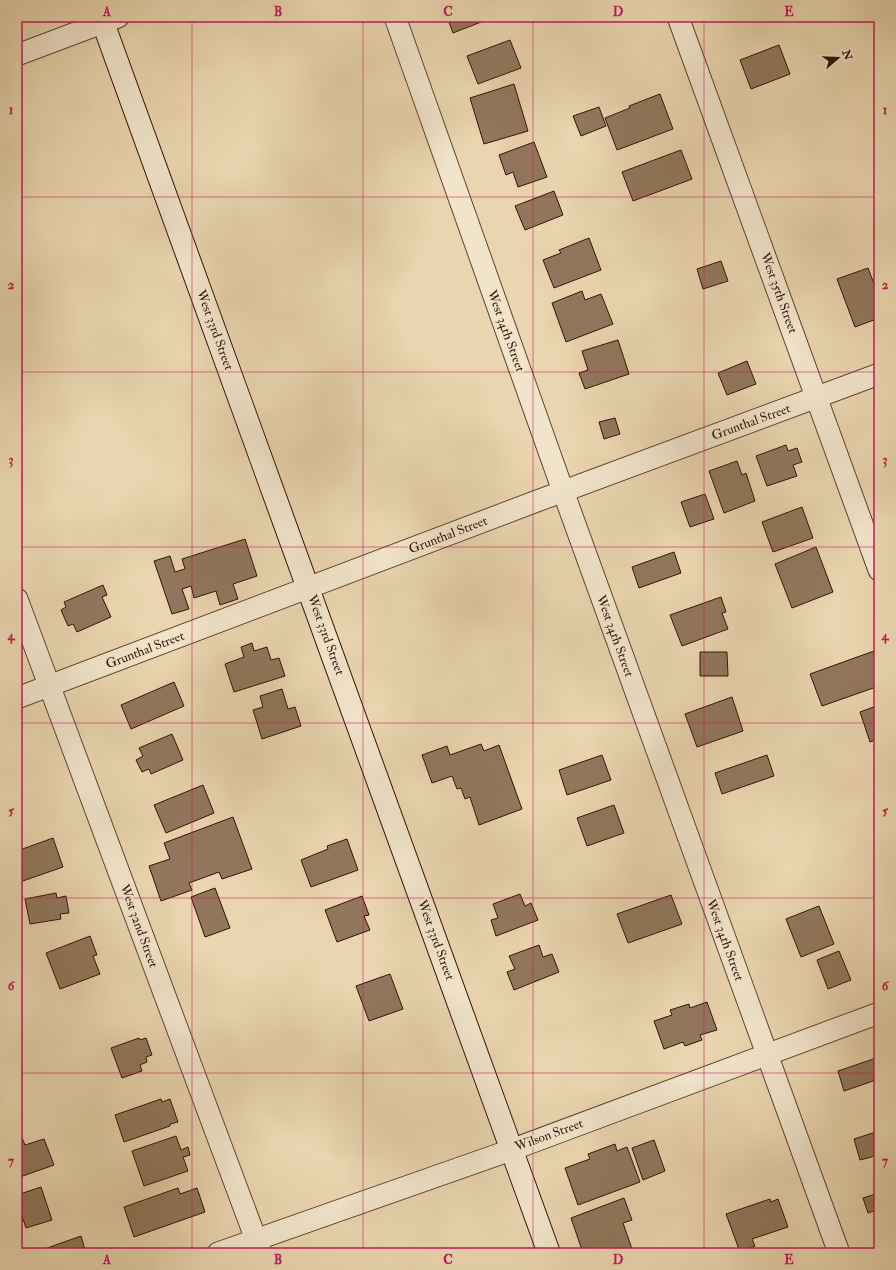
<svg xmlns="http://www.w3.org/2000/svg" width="896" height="1270" viewBox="0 0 896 1270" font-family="'IM FELL Double Pica',serif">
<rect width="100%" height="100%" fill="#e9d5af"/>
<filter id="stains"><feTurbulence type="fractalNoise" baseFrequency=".005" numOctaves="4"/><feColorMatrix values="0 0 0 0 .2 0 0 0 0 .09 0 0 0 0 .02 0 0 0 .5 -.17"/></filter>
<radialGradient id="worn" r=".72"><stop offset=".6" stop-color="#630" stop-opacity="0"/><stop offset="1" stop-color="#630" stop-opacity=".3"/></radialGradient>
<g fill="#92775d" stroke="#331205">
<polygon points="447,17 494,17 453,33"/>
<polygon points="510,40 521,68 478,84 467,56"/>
<polygon points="779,45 790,74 751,89 740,60"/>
<polygon points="514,84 528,131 484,144 470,98"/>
<polygon points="660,94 673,129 617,150 605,118 630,108 629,106"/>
<polygon points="599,107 606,126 581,136 573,116"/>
<polygon points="534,142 547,177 518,187 513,172 506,175 499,155"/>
<polygon points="681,150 692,179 633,201 622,172"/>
<polygon points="554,191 563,215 525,230 515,206"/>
<polygon points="589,238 601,270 554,288 543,260 561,253 559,250"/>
<polygon points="721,261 728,281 703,289 697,269"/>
<polygon points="868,268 879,297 879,318 855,327 837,279"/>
<polygon points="582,291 585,300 601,294 613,324 566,342 552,303"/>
<polygon points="618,340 629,374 585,389 579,373 588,370 582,351"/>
<polygon points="747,361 756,384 727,395 718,373"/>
<polygon points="879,416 879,426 876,417"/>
<polygon points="615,418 620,434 604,439 599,422"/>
<polygon points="786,445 788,451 797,448 802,462 793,465 797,476 767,486 756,456"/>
<polygon points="737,461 742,475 746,473 755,501 724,513 709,471"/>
<polygon points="705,494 714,519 690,527 681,502"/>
<polygon points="802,507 813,538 773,552 762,522"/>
<polygon points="245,539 257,576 233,584 238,599 220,605 216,591 194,598 191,586 182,589 189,609 172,614 154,561 170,556 175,572 185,569 182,559"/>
<polygon points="816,547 833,592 792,608 775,564"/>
<polygon points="674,552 681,573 639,588 632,567"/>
<polygon points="103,585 107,595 102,597 111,617 77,632 73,624 68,626 61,610 66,607 64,602"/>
<polygon points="721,597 726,612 722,613 728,629 682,646 670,615"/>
<polygon points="252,643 254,651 267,647 271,660 279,658 285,676 234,692 225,664 244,657 241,647"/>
<polygon points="874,651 879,665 879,686 822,706 810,674"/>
<polygon points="700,652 727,652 728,676 700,676"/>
<polygon points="174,682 184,706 131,729 121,705"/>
<polygon points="282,689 288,709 295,707 301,726 262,739 253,710 263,707 260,696"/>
<polygon points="732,697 743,731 697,747 685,714"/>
<polygon points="879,705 879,739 870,742 860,712"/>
<polygon points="172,734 183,760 151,774 149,769 142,772 136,760 143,756 139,748"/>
<polygon points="481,744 484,751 499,745 522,809 479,825 470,797 465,799 461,788 457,789 452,776 432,783 422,755 447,746 450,755"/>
<polygon points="602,755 611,780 567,795 559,770"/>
<polygon points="767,755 774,776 722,794 715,773"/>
<polygon points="203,785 214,813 166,833 154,805"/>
<polygon points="614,805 624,833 587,846 577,818"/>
<polygon points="233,817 252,869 222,879 219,872 189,883 192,890 161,901 149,866 170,859 164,843"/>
<polygon points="53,838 63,867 17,883 17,851"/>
<polygon points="347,839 358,870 311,887 301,860 328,849 327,846"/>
<polygon points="215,888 230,928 205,937 191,897"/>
<polygon points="56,893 57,898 66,896 69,913 60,914 61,919 30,924 25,899"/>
<polygon points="520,894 525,906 531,903 538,920 496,936 491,920 498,918 493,904"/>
<polygon points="671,895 682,924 628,943 617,914"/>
<polygon points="362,896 369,915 364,916 370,930 337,942 325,910"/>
<polygon points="819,906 834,944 801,957 786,919"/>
<polygon points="90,936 97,955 93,956 100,974 60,989 46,953"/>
<polygon points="539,945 543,957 552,954 559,972 514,990 507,972 515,969 509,956"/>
<polygon points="839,951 851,980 828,989 817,960"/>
<polygon points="390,974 403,1009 369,1021 356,986"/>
<polygon points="707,1002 717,1030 700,1035 702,1040 685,1046 683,1042 664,1049 654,1021 672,1015 670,1010 689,1004 690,1008"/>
<polygon points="139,1038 140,1040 146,1038 152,1055 146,1057 147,1062 140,1065 142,1071 122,1078 111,1048"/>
<polygon points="879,1057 879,1079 844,1091 838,1071"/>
<polygon points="161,1099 162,1102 170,1099 178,1122 170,1124 170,1126 124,1142 115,1115"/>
<polygon points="879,1131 879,1155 860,1160 854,1139"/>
<polygon points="20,1133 25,1145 44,1139 54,1165 17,1178 17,1134"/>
<polygon points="176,1136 181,1150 188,1147 190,1155 183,1157 188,1171 144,1186 132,1151"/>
<polygon points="654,1140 665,1171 643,1180 632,1148"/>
<polygon points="615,1144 617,1151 627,1147 640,1182 578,1205 565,1168 590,1159 588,1154"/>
<polygon points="41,1187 52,1220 26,1228 17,1201 17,1195"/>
<polygon points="178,1188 180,1194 197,1188 205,1212 134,1237 124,1207"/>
<polygon points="879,1193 879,1209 868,1213 863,1198"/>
<polygon points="624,1198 632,1220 623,1223 632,1249 620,1253 597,1253 596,1250 583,1253 571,1218"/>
<polygon points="770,1199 771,1202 778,1199 788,1227 752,1239 755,1246 740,1252 726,1214"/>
<polygon points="81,1236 86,1253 33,1253"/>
</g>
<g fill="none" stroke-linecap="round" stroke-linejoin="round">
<defs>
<g id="street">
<polyline points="395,17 563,491 839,1253"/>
<polyline points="678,17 879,570"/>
<polyline points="17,55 118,17"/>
<polyline points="17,599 261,1253"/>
<polyline points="17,698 537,501 879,374"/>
<polyline points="218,1253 511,1150 879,1013"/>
</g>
<polyline id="secondary" points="101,17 549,1253"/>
</defs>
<use href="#street" stroke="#604330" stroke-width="23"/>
<use href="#secondary" stroke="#331205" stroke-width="24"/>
<use href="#street" stroke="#f1e4cb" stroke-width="21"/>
<use href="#secondary" stroke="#f1e4cb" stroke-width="22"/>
</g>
<path fill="none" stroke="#c2185b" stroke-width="1" stroke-opacity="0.55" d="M192 17V1253M363 17V1253M533 17V1253M704 17V1253M17 197H879M17 372H879M17 547H879M17 723H879M17 898H879M17 1073H879"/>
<g text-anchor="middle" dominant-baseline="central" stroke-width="3.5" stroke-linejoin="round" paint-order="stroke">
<g font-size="13" fill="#331205" stroke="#f1e4cb">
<text transform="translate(779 293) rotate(70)">West 35th Street</text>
<text transform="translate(215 330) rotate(70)">West 33rd Street</text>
<text transform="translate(506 331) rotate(70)">West 34th Street</text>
<text transform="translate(751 422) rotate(-20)">Grunthal Street</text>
<text transform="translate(448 535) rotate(-21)">Grunthal Street</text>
<text transform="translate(326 635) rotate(70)">West 33rd Street</text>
<text transform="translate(615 636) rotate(70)">West 34th Street</text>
<text transform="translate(145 650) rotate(-21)">Grunthal Street</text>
<text transform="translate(139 926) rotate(70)">West 32nd Street</text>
<text transform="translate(436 940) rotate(70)">West 33rd Street</text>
<text transform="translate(725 940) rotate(70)">West 34th Street</text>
<text transform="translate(549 1135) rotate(-20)">Wilson Street</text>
</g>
</g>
<rect width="896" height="1270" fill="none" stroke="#e9d5af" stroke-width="44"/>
<g transform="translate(838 58) rotate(71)" stroke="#f1e4cb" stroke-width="3" paint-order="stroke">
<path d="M0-3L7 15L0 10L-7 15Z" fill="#331205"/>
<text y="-6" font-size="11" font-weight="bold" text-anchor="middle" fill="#331205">N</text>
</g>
<rect x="22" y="22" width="852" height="1226" fill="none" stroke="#c2185b" stroke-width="1.5"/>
<g font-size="13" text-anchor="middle" font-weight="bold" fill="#c2185b">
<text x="107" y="16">A</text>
<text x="278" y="16">B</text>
<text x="448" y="16">C</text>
<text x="618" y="16">D</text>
<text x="789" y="16">E</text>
<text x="11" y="114">1</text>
<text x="885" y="114">1</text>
<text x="11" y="289">2</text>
<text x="885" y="289">2</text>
<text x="11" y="464">3</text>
<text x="885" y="464">3</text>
<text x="11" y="640">4</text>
<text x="885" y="640">4</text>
<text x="11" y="815">5</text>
<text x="885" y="815">5</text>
<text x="11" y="990">6</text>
<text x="885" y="990">6</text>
<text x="11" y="1165">7</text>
<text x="885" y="1165">7</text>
<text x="107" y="1264">A</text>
<text x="278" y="1264">B</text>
<text x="448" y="1264">C</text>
<text x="618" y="1264">D</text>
<text x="789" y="1264">E</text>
</g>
<rect width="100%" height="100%" filter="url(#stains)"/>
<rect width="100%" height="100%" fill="url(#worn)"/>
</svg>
